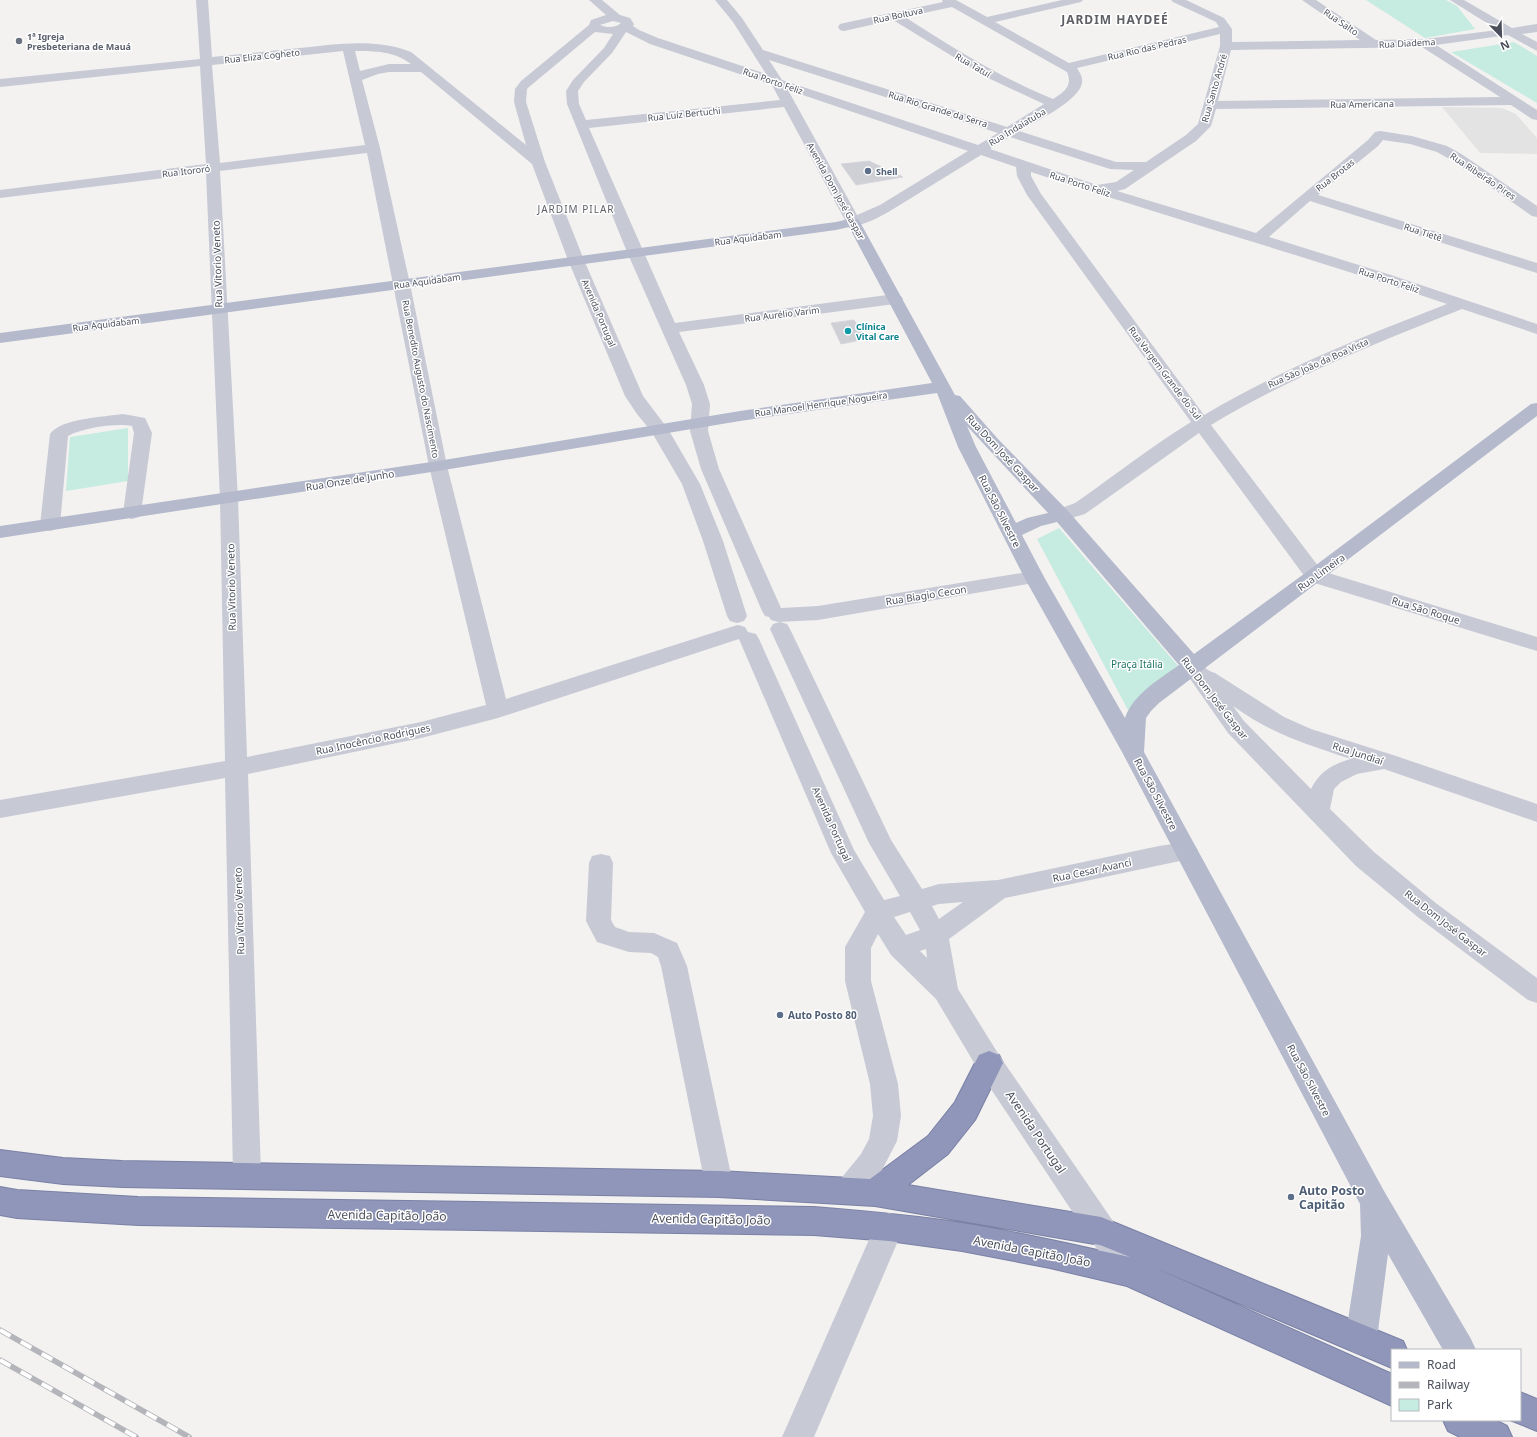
<svg xmlns="http://www.w3.org/2000/svg" width="1537" height="1437" viewBox="0 0 1537 1437" font-family="'Noto Sans',sans-serif">
<rect width="100%" height="100%" fill="#f3f2f1"/>
<polygon fill="#e4e3e3" points="1442,107 1502,108 1516,114 1537,138 1537,154 1480,153"/>
<g fill="#c6ebe0">
<polygon points="1366,0 1446,0 1457,6 1475,29 1425,38"/>
<polygon points="1514,42 1537,56 1537,103 1451,52"/>
<polygon points="128,428 128,481 66,491 70,437"/>
<polygon points="1059,528 1179,667 1128,710 1037,539"/>
</g>
<g fill="#cfd0d5" stroke="#d6d6dc">
<polygon points="869,161 903,177 856,185 841,164"/>
<polygon points="854,320 866,339 841,344 831,323"/>
</g>
<g fill="none" stroke-linecap="round" stroke-linejoin="round">
<defs>
<g id="highway">
<path d="M989 1051 999 1055 1003 1063 975 1120 948 1154 908 1185 1101 1217 1403 1341 1407 1350H1392V1368L1151 1266 1392 1374V1406L1127 1286 1050 1268 962 1251 889 1241 814 1235 138 1225 17 1218 0 1215V1187L17 1190 138 1197 814 1207C864 1211 913 1215 962 1223 1019 1232 1074 1245 1130 1257L1100 1245 875 1206 719 1197 122 1187 63 1184 0 1176V1150L63 1158 122 1161 719 1171 870 1179 928 1136 955 1102 979 1055Z"/>
<polygon points="1520,1392 1537,1399 1537,1431 1510,1420 1520,1420"/>
<polygon points="1443,1420 1495,1420 1507,1426 1512,1437 1460,1437 1448,1431"/>
</g>
</defs>
<use href="#highway" stroke="#7a81a5" stroke-width="2"/>
<g fill="#c7c9d4" fill-rule="evenodd">
<path d="M196 0H208L212 57C241 54 271 51 300 48 337 44 376 38 411 52L526 145 514 102 515 89 521 81 589 25 591 20 606 15 589 0H602L620 15 630 18 634 24 633 26 639 30 658 38 766 74 733 22 715 0H727L742 18 763 50 1007 127 1044 104 988 78 893 20 844 31 840 30 838 27 840 24 844 23 943 2 942 0H956L987 17 1062 0H1083L1081 2 995 22 1069 63 1219 27 1216 22 1173 2 1171 0H1186L1224 18 1232 29V42L1360 40 1302 0H1316L1376 40 1425 39 1498 30 1450 0H1464L1512 28 1537 24V32L1522 34 1537 42V51L1508 35 1436 45 1537 110V120L1532 119 1511 105 1216 109 1211 126 1196 141 1125 189 1117 191 1256 233 1368 140 1375 132 1380 131 1412 136 1447 146 1463 155 1537 206V217L1532 216 1453 161 1437 152 1410 144 1383 140 1378 146 1318 195 1537 263V273L1310 201 1269 237 1391 275 1537 324V334L1462 309C1376 343 1291 377 1211 425L1322 571 1537 637V651L1308 581 1199 433 1085 514 1061 521 1054 519 1051 515C1057 507 1070 507 1078 501 1115 475 1152 446 1191 422L1027 195 1017 176 1016 167 981 155 890 211C879 217 861 228 848 225L846 222 784 107 589 128 675 323 895 294 901 296 903 299 901 302 895 304 679 332 704 385 710 404 708 431 719 469 781 608 818 606 1034 571 1041 572 1044 577 1041 582 1034 583 818 620 778 622 771 620 769 617 765 616 762 611 701 469 690 431 692 404 686 385 627 252 567 104 566 91 573 80 604 48 613 34 595 32 529 87 527 89 526 102 545 162 584 260 643 396 668 429 700 484 723 541 747 616 744 621 737 623 730 621 727 616 703 541 682 484 651 431 637 414 625 396 568 260 532 164 421 72H389L378 74 362 80 380 148 410 284 447 466 506 699 731 627 738 625 745 627 748 632 756 634 759 639 854 850 884 900 900 896 869 843 770 629 773 624 780 622 787 624 790 629 891 840 922 889 939 884 998 880 1159 846 1186 842 1194 844 1198 851 1194 858 1005 898 949 939 958 989 999 1055 1141 1262 1145 1272 1141 1282 1130 1287 1119 1282 979 1071 936 999 891 955 878 934 871 948V981L898 1084 901 1116 897 1141 881 1172 859 1201 849 1204 839 1201 835 1191 839 1181 861 1154 869 1139 873 1116 870 1084 845 981V947L865 912 831 853 739 639 498 718 421 738 248 774 261 1175 257 1184 247 1188 237 1184 233 1175 225 778 0 818V800L225 761 220 499 206 173 0 198V190L206 164 200 66 0 87V79L200 59ZM952 7 1067 72C1073 86 1064 92 1053 99 1001 78 953 48 905 17ZM613 21 621 23C616 28 607 28 600 25ZM626 32 650 44 772 85 780 100 586 120 579 104 578 91 584 82 612 53ZM1220 34V46L1198 124 1186 135 1146 162H1116L1019 131C1035 122 1079 101 1082 83 1083 77 1080 73 1077 68ZM1422 47 1500 97 1218 101 1231 50ZM343 51 365 145 220 163 212 65ZM355 51C375 51 394 51 411 64H389L360 71ZM769 60 998 133 978 145 782 80ZM788 90 968 151 880 205 857 215ZM1010 137 1110 169 1134 170 1116 182 1097 185 990 149ZM367 153 429 466 486 705 421 722 247 757 238 499 220 171ZM1031 172C1169 218 1309 257 1447 304 1364 336 1281 369 1204 415L1041 194 1031 176ZM963 902 939 919 932 906 939 904ZM910 912 920 930 906 935 894 917ZM926 949 927 958 920 951Z"/>
<path d="M123 414 145 418 152 433 141 513 139 517 132 519 125 517 123 513 134 433 132 426C115 423 83 428 68 436L60 525 57 529 50 531 43 529 40 525 50 434C61 418 104 417 123 414Z"/>
<path d="M1192 659C1202 662 1204 670 1215 673L1284 717 1311 729 1396 756 1537 804V822L1384 769 1357 774 1341 782 1334 789 1330 809 1374 852 1437 904 1537 978V1003L1528 1000 1419 918 1356 866 1228 733 1181 666 1184 661ZM1233 706C1272 734 1306 744 1351 759 1333 764 1320 771 1311 789L1244 721Z"/>
<polygon points="601,854 610,856 613,863 611,920 615,927 629,932 654,933 677,943 687,966 733,1184 729,1193 719,1197 709,1193 705,1184 661,966 658,957 651,953 629,952 597,942 586,921 589,863 592,856"/>
<polygon points="889,1213 899,1217 904,1227 814,1437 782,1437 879,1217"/>
</g>
<path fill="#b5b9cc" fill-rule="evenodd" d="M853 218 858 219 860 222 955 395 960 396 998 439 1068 511 1194 654 1308 571 1531 404 1537 403V416L1159 703 1151 711 1146 718 1144 752 1384 1191 1471 1339 1476 1350H1443L1388 1254 1377 1339 1372 1350 1361 1355 1350 1350 1345 1339 1361 1236 1360 1204 1122 752 1024 577 958 447 937 393 740 421 438 471 0 538V526L438 461 740 411 932 383 849 227 836 230 0 343V333L836 222ZM967 426 1048 513 1027 518 1016 523 976 447ZM1057 522 1179 665C1160 679 1133 694 1125 718L1044 577 1022 535 1041 526Z"/>
<use href="#highway" fill="#8f96b9" fill-rule="evenodd"/>
<defs>
<g id="rail">
<polyline points="0,1330 189,1437"/>
<polyline points="0,1360 136,1437"/>
</g>
</defs>
<use href="#rail" stroke="#b4b5ba" stroke-width="5.5"/>
<use href="#rail" stroke="#fff" stroke-width="4" stroke-dasharray="12" stroke-linecap="butt"/>
</g>
<circle fill="#6b7280" stroke="#fff" stroke-width="1.5" cx="19" cy="41" r="4"/>
<g fill="#5c6f8a" stroke="#fff" stroke-width="1.5">
<circle cx="868" cy="171" r="4"/>
<circle cx="780" cy="1015" r="4"/>
<circle cx="1291" cy="1197" r="4"/>
</g>
<circle fill="#0f9aa8" stroke="#fff" stroke-width="1.5" cx="848" cy="331" r="4"/>
<g text-anchor="middle" dominant-baseline="central" stroke-width="3" stroke-linejoin="round" paint-order="stroke">
<g font-size="9" fill="#4b4f5c" stroke="#fff">
<text transform="translate(898 15) rotate(-12)">Rua Boituva</text>
<text transform="translate(1341 22) rotate(34)">Rua Salto</text>
<text transform="translate(1407 43) rotate(-3)">Rua Diadema</text>
<text transform="translate(1147 48) rotate(-13)">Rua Rio das Pedras</text>
<text transform="translate(262 56) rotate(-6)">Rua Eliza Cogheto</text>
<text transform="translate(973 65) rotate(30)">Rua Tatuí</text>
<text transform="translate(773 81) rotate(19)">Rua Porto Feliz</text>
<text transform="translate(1214 88) rotate(-74)">Rua Santo André</text>
<text transform="translate(1362 104) rotate(-1)">Rua Americana</text>
<text transform="translate(938 109) rotate(17)">Rua Rio Grande da Serra</text>
<text transform="translate(684 114) rotate(-6)">Rua Luíz Bertuchi</text>
<text transform="translate(1017 127) rotate(-31)">Rua Indaiatuba</text>
<text transform="translate(186 171) rotate(-7)">Rua Itororó</text>
<text transform="translate(1335 175) rotate(-38)">Rua Brotas</text>
<text transform="translate(1483 176) rotate(34)">Rua Ribeirão Pires</text>
<text transform="translate(1080 184) rotate(18)">Rua Porto Feliz</text>
<text transform="translate(836 191) rotate(61)">Avenida Dom José Gaspar</text>
<text transform="translate(1423 232) rotate(18)">Rua Tietê</text>
<text transform="translate(748 238) rotate(-7)">Rua Aquidabam</text>
<text transform="translate(1389 280) rotate(18)">Rua Porto Feliz</text>
<text transform="translate(427 281) rotate(-8)">Rua Aquidabam</text>
<text transform="translate(599 313) rotate(67)">Avenida Portugal</text>
<text transform="translate(782 314) rotate(-7)">Rua Aurélio Varim</text>
<text transform="translate(106 324) rotate(-7)">Rua Aquidabam</text>
<text transform="translate(1318 363) rotate(-24)">Rua São João da Boa Vista</text>
<text transform="translate(1165 373) rotate(53)">Rua Vargem Grande do Sul</text>
<text transform="translate(421 379) rotate(79)">Rua Benedito Augusto do Nascimento</text>
<text transform="translate(821 404) rotate(-8)">Rua Manoel Henrique Nogueira</text>
</g>
<g font-size="9" font-weight="bold" fill="#5b616d" stroke="#fff" text-anchor="start">
<text x="27" y="36">1ª Igreja<tspan x="27" dy="10">Presbeteriana de Mauá</tspan></text>
</g>
<g font-size="9" font-weight="bold" fill="#4e5e75" stroke="#fff" text-anchor="start">
<text x="876" y="171">Shell</text>
</g>
<g font-size="9" font-weight="bold" fill="#0d838f" stroke="#fff" text-anchor="start">
<text x="856" y="326">Clínica<tspan x="856" dy="10">Vital Care</tspan></text>
</g>
<g font-size="10" letter-spacing="1" fill="#5e5f65" stroke="#fff">
<text x="576" y="209">JARDIM PILAR</text>
</g>
<g font-size="10" fill="#4b4f5c" stroke="#fff">
<text transform="translate(217 264) rotate(-92)">Rua Vitorio Veneto</text>
<text transform="translate(1003 453) rotate(47)">Rua Dom José Gaspar</text>
<text transform="translate(350 480) rotate(-9)">Rua Onze de Junho</text>
<text transform="translate(1000 511) rotate(63)">Rua São Silvestre</text>
<text transform="translate(1321 572) rotate(-36)">Rua Limeira</text>
<text transform="translate(231 587) rotate(-91)">Rua Vitorio Veneto</text>
<text transform="translate(926 595) rotate(-9)">Rua Biagio Cecon</text>
<text transform="translate(1426 610) rotate(17)">Rua São Roque</text>
<text transform="translate(1215 698) rotate(52)">Rua Dom José Gaspar</text>
<text transform="translate(373 739) rotate(-12)">Rua Inocêncio Rodrigues</text>
<text transform="translate(1358 753) rotate(18)">Rua Jundiaí</text>
<text transform="translate(1156 794) rotate(62)">Rua São Silvestre</text>
<text transform="translate(832 824) rotate(66)">Avenida Portugal</text>
<text transform="translate(1092 870) rotate(-12)">Rua Cesar Avanci</text>
<text transform="translate(239 911) rotate(-92)">Rua Vitorio Veneto</text>
<text transform="translate(1446 923) rotate(38)">Rua Dom José Gaspar</text>
<text transform="translate(1309 1080) rotate(62)">Rua São Silvestre</text>
</g>
<g font-size="10" fill="#237768" stroke="#fff">
<text x="1137" y="664">Praça Itália</text>
</g>
<g font-size="10" font-weight="bold" fill="#4e5e75" stroke="#fff" text-anchor="start">
<text x="788" y="1015">Auto Posto 80</text>
</g>
<g font-size="12" font-weight="bold" letter-spacing="1" fill="#5e5f65" stroke="#fff">
<text x="1115" y="19">JARDIM HAYDEÉ</text>
</g>
<g font-size="12" fill="#4b4f5c" stroke="#fff">
<text transform="translate(1036 1132) rotate(56)">Avenida Portugal</text>
<text transform="translate(387 1215) rotate(1)">Avenida Capitão João</text>
<text transform="translate(711 1219) rotate(1)">Avenida Capitão João</text>
<text transform="translate(1032 1251) rotate(11)">Avenida Capitão João</text>
</g>
<g font-size="12" font-weight="bold" fill="#4e5e75" stroke="#fff" text-anchor="start">
<text x="1299" y="1190">Auto Posto<tspan x="1299" dy="14">Capitão</tspan></text>
</g>
</g>
<rect x="1391" y="1349" width="130" height="72" fill="#ffffff" stroke="#b7b9be"/>
<rect x="1399" y="1362" width="20" height="6" fill="#b5b9cc" stroke="#b7b9be"/>
<text x="1427" y="1369" font-size="12" fill="#4b4f5c">Road</text>
<rect x="1399" y="1382" width="20" height="6" fill="#b4b5ba" stroke="#b7b9be"/>
<text x="1427" y="1389" font-size="12" fill="#4b4f5c">Railway</text>
<rect x="1399" y="1399" width="20" height="12" fill="#c6ebe0" stroke="#b7b9be"/>
<text x="1427" y="1409" font-size="12" fill="#4b4f5c">Park</text>
<g transform="translate(1501 36) rotate(157)" stroke="#ffffff" stroke-width="3" paint-order="stroke">
<path d="M0-3L7 15L0 10L-7 15Z" fill="#4b4f5c"/>
<text y="-6" font-size="11" font-weight="bold" text-anchor="middle" fill="#4b4f5c">N</text>
</g>
</svg>
